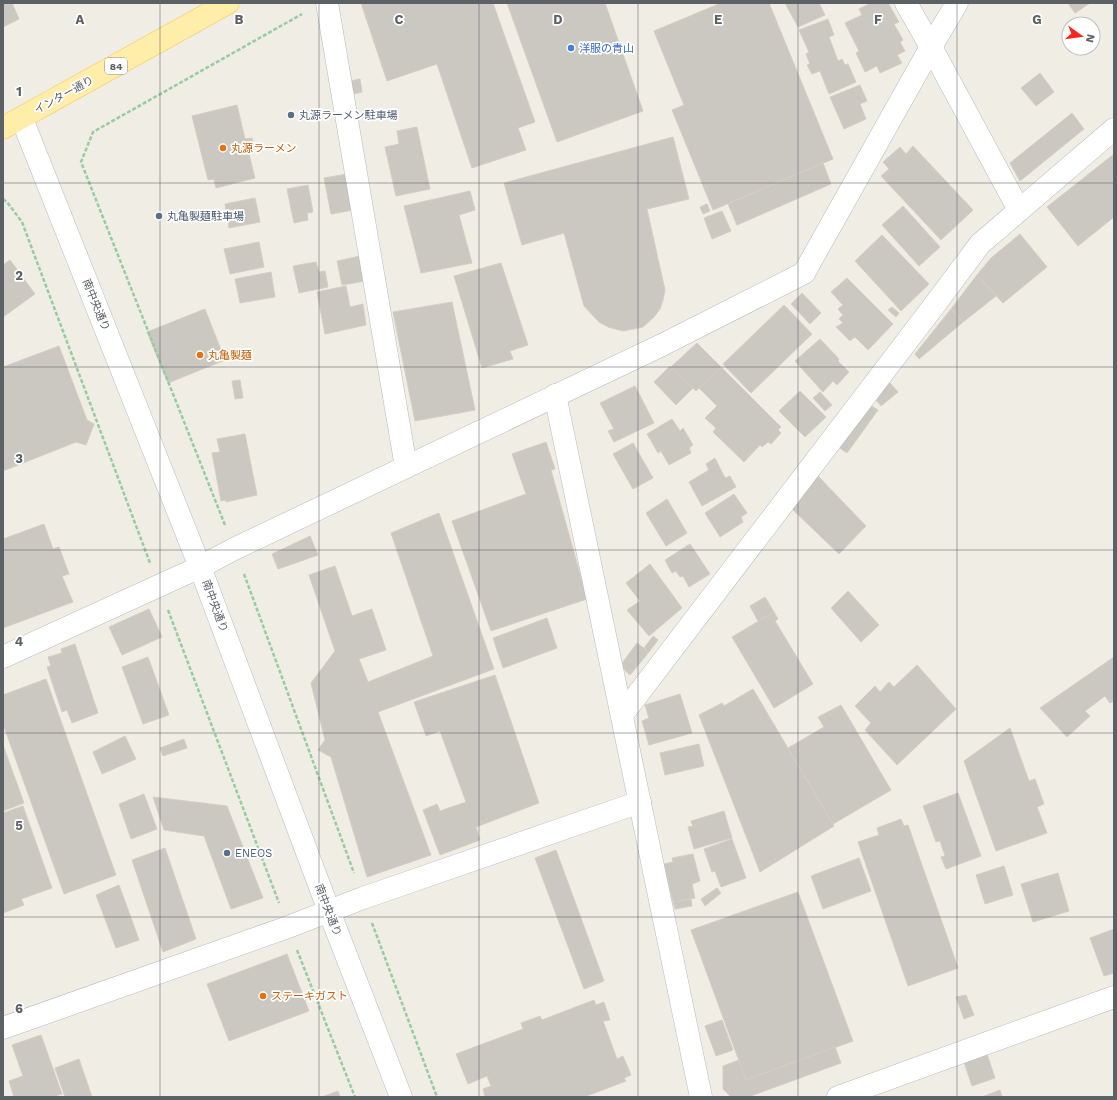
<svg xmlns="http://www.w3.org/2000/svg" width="1117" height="1100" viewBox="0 0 1117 1100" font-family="'Work Sans','Noto Sans JP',sans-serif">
<rect width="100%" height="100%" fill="#f0ede4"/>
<g fill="#cbc7c1" stroke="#d6cec2">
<polygon points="3,3 12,3 19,19 3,27"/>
<polygon points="361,3 493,3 535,122 518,128 526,150 472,168 437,64 387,81"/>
<polygon points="507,3 605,3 643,111 557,142"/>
<polygon points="721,3 769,3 833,159 713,210 672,110 684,105 654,31"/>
<polygon points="785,3 819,3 825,15 798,27"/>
<polygon points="871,3 888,3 899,22 894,24 903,40 900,42 905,51 897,55 902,63 880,73 877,66 865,72 856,53 859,51 845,23 862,15 859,9"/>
<polygon points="1068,3 1090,3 1075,13"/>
<polygon points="828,19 834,35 829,37 838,61 842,59 845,65 848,64 856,82 829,94 820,71 812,74 807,65 810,64 806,54 809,52 799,30"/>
<polygon points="1040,73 1054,92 1036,106 1021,88"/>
<polygon points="360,79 362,92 354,94 350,81"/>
<polygon points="860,85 867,101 860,104 866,119 844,129 830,97"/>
<polygon points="237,105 245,139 252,138 255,148 248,150 255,178 216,188 214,179 208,180 192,116"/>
<polygon points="1072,113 1084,129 1020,181 1010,163"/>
<polygon points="417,127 430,189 396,196 385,147 399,144 397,131"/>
<polygon points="673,137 689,199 647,209 665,290 663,300 660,309 654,317 643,327 623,331 608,327 599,322 584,306 564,233 522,245 504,183"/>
<polygon points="913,146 973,210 941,240 881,176 889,169 883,162 900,147 906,154"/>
<polygon points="1114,154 1114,217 1078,246 1047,207"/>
<polygon points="823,163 831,184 737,225 728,204"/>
<polygon points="347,174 354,210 331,214 324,178"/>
<polygon points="308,185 313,212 307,213 308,220 294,223 287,189"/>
<polygon points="470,191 475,210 459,215 472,263 421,273 404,206"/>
<polygon points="255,198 260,222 229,228 225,204"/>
<polygon points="707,204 710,211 703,214 700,207"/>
<polygon points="903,206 940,247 919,266 882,225"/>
<polygon points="722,211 731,231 712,239 704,218"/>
<polygon points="1020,234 1047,267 1003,303 977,275 991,258"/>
<polygon points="882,235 929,284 901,311 855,261"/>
<polygon points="259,242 264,267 230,274 224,249"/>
<polygon points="360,256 365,281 342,285 337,261"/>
<polygon points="10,260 35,294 3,317 3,265"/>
<polygon points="316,262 319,272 325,271 328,287 299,293 293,266"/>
<polygon points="501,263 528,345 510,351 513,359 482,368 454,276"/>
<polygon points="271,272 275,297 240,303 235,279"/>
<polygon points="977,275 996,296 963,322 951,309"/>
<polygon points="847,278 893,324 868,350 855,337 850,341 836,327 843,323 839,319 843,315 838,309 843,305 831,292"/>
<polygon points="346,286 350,307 363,304 366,325 325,334 317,292"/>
<polygon points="802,293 821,313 810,324 791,304"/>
<polygon points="452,302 475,410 415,421 393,312"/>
<polygon points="784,305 812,334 751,393 723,364"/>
<polygon points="892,307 899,313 896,317 888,310"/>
<polygon points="205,309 225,360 168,383 147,332"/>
<polygon points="951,309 963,322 919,359 915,354"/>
<polygon points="820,339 839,359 838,361 849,372 837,385 833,381 823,392 795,361"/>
<polygon points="697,343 721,367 696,391 671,367"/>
<polygon points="59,346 87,420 94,424 86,445 76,442 3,471 3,367"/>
<polygon points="670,366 693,388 676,405 654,382"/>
<polygon points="721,367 781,427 778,430 781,433 771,444 768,442 762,447 760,445 744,462 713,432 716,428 705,418 717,406 699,388"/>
<polygon points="240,380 243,398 235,399 232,381"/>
<polygon points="890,383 898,392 881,406 873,396"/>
<polygon points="635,386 654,423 614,442 608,431 614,429 600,403"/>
<polygon points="800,391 826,417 805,437 779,411"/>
<polygon points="820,392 832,405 825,411 813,398"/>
<polygon points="867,403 878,410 847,453 837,446"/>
<polygon points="672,419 680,431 683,428 693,445 689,448 691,453 669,465 661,451 658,453 647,434"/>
<polygon points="245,434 257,495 226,502 226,500 221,501 212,453 220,452 217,439"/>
<polygon points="546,442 555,469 551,470 587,599 491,631 452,521 526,494 512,454"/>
<polygon points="633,443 653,478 633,489 613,454"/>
<polygon points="715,458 725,478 730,476 736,487 702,506 689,482 709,470 706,464"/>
<polygon points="817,475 866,526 839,554 790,507 811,486 808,482"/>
<polygon points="734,494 747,513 741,517 743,522 720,537 705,513"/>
<polygon points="667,499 687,533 666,546 646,513"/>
<polygon points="439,513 494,669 378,712 431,855 367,877 331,757 318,750 325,740 311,683 335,651 309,575 335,566 352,616 372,609 386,650 359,659 368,682 433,656 391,533"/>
<polygon points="44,524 53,549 59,547 69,574 62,576 73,602 3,628 3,539"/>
<polygon points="310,536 318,555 278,569 272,554"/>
<polygon points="690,544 710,574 689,587 683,576 680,577 676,571 672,573 665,560"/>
<polygon points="650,564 682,608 649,636 627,610 640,601 626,583"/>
<polygon points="848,591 879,625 861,642 831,608"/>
<polygon points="765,597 774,612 758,621 750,606"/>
<polygon points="149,609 162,637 122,655 109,627"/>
<polygon points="774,612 778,619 775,621 813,684 774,708 732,637"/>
<polygon points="547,618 557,648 503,668 493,638"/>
<polygon points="653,636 658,640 649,652 644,648"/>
<polygon points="637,643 649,652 630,675 620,666"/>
<polygon points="75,644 98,713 72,723 67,710 62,712 47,667 51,666 48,657 62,653 61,649"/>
<polygon points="148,657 169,715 143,724 122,667"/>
<polygon points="1114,657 1114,701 1110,703 1105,696 1085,711 1090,716 1067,737 1040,708"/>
<polygon points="917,665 956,709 897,765 865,730 871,723 855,706 875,686 880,692 889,682 894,687"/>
<polygon points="495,675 539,803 476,827 480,840 440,855 423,810 437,804 440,811 466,802 440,731 426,736 414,702"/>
<polygon points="46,679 116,875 64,894 3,724 3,695"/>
<polygon points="753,689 834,826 760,872 699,715 722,703 724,706"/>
<polygon points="680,694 692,733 649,745 642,721 649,718 645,705"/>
<polygon points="841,705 891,790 833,824 788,748 824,727 818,717"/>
<polygon points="1010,728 1029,781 1035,779 1044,804 1037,807 1047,833 996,851 964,761"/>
<polygon points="125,736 136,759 102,774 93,752"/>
<polygon points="184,739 187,748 163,756 160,748"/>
<polygon points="699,744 704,766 665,775 660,753"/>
<polygon points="3,745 24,803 3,811"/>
<polygon points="958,793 981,856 946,869 941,857 945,856 940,841 936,842 923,806"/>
<polygon points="144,794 157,829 131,839 119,804"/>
<polygon points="153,797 227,806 263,898 231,909 204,836 164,830"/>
<polygon points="23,806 52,888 21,899 24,905 3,913 3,813"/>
<polygon points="724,811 732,838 694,849 688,827 693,826 691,821"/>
<polygon points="901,819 904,826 908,825 958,968 908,986 858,842 879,835 877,828"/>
<polygon points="732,839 746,878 721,887 715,871 712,872 704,849"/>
<polygon points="165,848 196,939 163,952 132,860"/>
<polygon points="556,850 604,981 584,989 535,858"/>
<polygon points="693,854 700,881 692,884 695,898 673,902 664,864 673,862 672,858"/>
<polygon points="859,858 871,891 823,909 811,876"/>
<polygon points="1004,866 1013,895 985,904 976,875"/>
<polygon points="1058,873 1069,911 1033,922 1021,884"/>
<polygon points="119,885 139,940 116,948 96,895"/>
<polygon points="717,888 721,893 705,906 701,899"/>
<polygon points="798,892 853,1041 746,1080 691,930"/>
<polygon points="691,899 692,906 675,909 673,902"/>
<polygon points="1114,929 1114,973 1104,976 1090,938"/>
<polygon points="287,954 309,1011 229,1041 207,984"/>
<polygon points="966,995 974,1015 964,1019 956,997"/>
<polygon points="594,1000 596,1005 604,1002 610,1020 603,1021 617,1059 623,1056 631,1075 624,1078 626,1081 584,1097 485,1097 483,1089 491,1086 487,1076 468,1084 456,1054 523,1029 521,1023 540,1016 542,1020"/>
<polygon points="722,1020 733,1050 716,1056 705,1026"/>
<polygon points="41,1035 62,1094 52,1097 14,1097 9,1081 23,1076 12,1045"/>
<polygon points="835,1047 841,1063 748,1097 731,1097 723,1089 723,1066 739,1060 746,1080"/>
<polygon points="987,1054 995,1078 972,1086 964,1062"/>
<polygon points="79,1059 92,1097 65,1097 55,1068"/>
<polygon points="1000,1090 1002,1097 982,1097"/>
<polygon points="338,1091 340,1097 322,1097"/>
</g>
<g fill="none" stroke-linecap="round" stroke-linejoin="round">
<defs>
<g id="street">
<polyline points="327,3 406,467"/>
<polyline points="906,3 931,47 1019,210"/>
<polyline points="555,395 701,1097"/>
<polyline points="3,657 200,567 234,549 662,345 804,273 931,47 957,3"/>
<polyline points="622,715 933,307 980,244 1114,129"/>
<polyline points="3,1028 288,927 363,898 640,802"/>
<polyline points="838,1097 1114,997"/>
</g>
<polyline id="secondary" points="22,119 200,567 329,911 401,1097"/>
<polyline id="primary" points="3,128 228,3"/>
</defs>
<use href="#street" stroke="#b7bbbf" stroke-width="23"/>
<use href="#secondary" stroke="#b8bcc2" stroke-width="23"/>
<use href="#primary" stroke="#ffc44e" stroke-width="23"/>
<g stroke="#96cca3" stroke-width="2.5" stroke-dasharray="4 2" stroke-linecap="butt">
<polyline points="3,199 7,202 22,222 150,563"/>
<polyline points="225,525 81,162 93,132 302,14"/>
<polyline points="244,574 354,873"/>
<polyline points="168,610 279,903"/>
<polyline points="372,923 437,1097"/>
<polyline points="297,950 355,1097"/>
</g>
<use href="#street" stroke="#fff" stroke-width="22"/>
<use href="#secondary" stroke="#fff" stroke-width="22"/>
<use href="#primary" stroke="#ffedaa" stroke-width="22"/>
</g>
<path fill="none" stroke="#5c6166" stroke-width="1" stroke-opacity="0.55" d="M160 3V1097M319 3V1097M479 3V1097M638 3V1097M798 3V1097M957 3V1097M3 183H1114M3 367H1114M3 550H1114M3 733H1114M3 917H1114"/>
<circle fill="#3f7fe0" stroke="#fff" stroke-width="1.5" cx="571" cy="48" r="4"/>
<g fill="#5c6f8a" stroke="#fff" stroke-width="1.5">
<circle cx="291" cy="115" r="4"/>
<circle cx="159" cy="216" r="4"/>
<circle cx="227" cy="853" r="4"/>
</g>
<g fill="#e8710a" stroke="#fff" stroke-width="1.5">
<circle cx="223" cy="148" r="4"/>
<circle cx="200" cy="355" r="4"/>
<circle cx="263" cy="996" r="4"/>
</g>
<g text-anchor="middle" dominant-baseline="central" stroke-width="3.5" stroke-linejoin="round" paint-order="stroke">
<rect fill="#fff" stroke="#8d9094" stroke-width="1" x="105" y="58" width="22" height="16" rx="3"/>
<g font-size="10" font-weight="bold" fill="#5c6166">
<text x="116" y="66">84</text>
</g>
<g font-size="11" fill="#366cbe" stroke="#fff" text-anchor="start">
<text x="579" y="48">洋服の青山</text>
</g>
<g font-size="11" fill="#5c6166" stroke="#fff">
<text transform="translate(64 95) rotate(-29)">インター通り</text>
<text transform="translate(96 305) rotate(68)">南中央通り</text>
<text transform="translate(215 606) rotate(70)">南中央通り</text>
<text transform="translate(328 910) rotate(69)">南中央通り</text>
</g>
<g font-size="11" fill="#4e5e75" stroke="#fff" text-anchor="start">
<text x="299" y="115">丸源ラーメン駐車場</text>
<text x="167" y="216">丸亀製麺駐車場</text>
<text x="235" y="853">ENEOS</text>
</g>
<g font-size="11" fill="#c56008" stroke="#fff" text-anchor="start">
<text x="231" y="148">丸源ラーメン</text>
<text x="208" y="355">丸亀製麺</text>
<text x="271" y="996">ステーキガスト</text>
</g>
</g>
<g font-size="13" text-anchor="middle" font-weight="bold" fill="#5c6166" stroke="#fff" stroke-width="3.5" stroke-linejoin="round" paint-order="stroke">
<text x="80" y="24">A</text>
<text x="239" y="24">B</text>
<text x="399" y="24">C</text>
<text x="558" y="24">D</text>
<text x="718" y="24">E</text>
<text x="878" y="24">F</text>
<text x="1037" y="24">G</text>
<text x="19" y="96">1</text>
<text x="19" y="280">2</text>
<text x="19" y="463">3</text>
<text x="19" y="646">4</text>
<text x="19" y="830">5</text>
<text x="19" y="1013">6</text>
</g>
<rect width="1117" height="1100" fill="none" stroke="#5c6166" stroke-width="8"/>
<g transform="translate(1081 36) rotate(104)"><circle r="19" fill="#ffffff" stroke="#bec0c2"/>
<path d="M0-3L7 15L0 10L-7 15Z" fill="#fb2520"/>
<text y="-6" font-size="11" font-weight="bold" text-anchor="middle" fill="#5c6166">N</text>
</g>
</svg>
